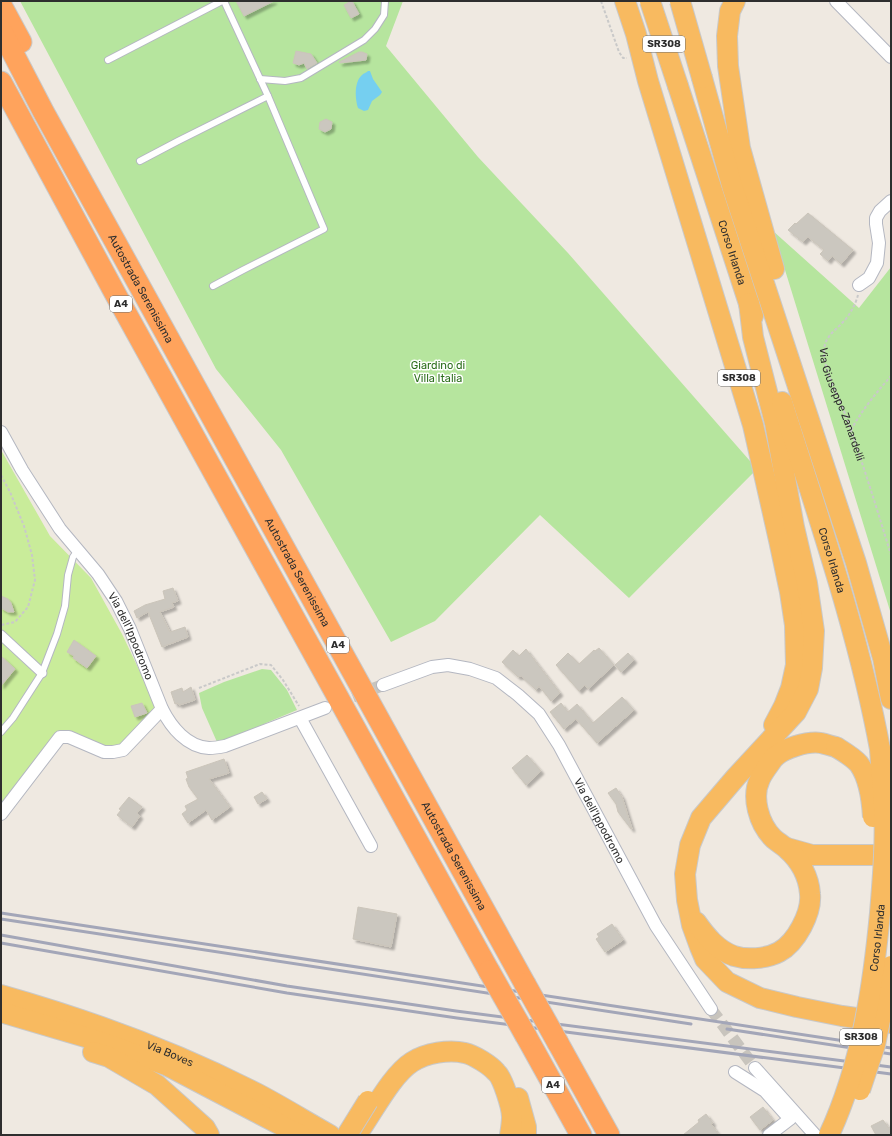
<svg xmlns="http://www.w3.org/2000/svg" width="892" height="1136" viewBox="0 0 892 1136" font-family="Rubik,sans-serif">
<defs>
<filter id="shadow"><feDropShadow dx="3" dy="3" stdDeviation="1" flood-color="#0004"/></filter>
</defs>
<rect width="100%" height="100%" fill="#efe9e1"/>
<g fill="#b6e59e">
<polygon points="20,1 403,1 386,46 478,157 568,253 757,469 629,598 540,515 435,621 391,642 281,450 216,369"/>
<polygon points="773,231 859,308 891,267 891,614"/>
<polygon points="262,669 271,670 287,690 297,710 266,723 248,733 217,742 202,708 199,693 224,682"/>
</g>
<polygon fill="#c9ec9a" points="1,450 50,536 91,578 122,634 152,697 155,710 122,744 104,748 71,734 1,808"/>
<path fill="#75cff0" d="M368 71H370L373 79 382 92 380 95 372 101 368 110 364 111 358 108C355 98 354 82 362 75 364 73 366 73 368 71Z"/>
<g fill="#cbc7bf" stroke="#cbc5ba" filter="url(#shadow)">
<polygon points="236,1 274,1 244,16"/>
<polygon points="351,1 352,1 359,14 351,18 344,5"/>
<polygon points="296,51 311,54 317,63 307,69 304,63 299,65 293,63"/>
<polygon points="359,52 362,52 367,54 366,60 340,63 339,62"/>
<polygon points="326,119 332,122 331,129 325,132 319,129 320,122"/>
<polygon points="808,213 853,250 841,264 832,256 828,261 820,254 824,250 808,237 803,242 788,230 795,223 796,224"/>
<polygon points="173,588 178,601 172,603 174,607 160,612 170,632 185,627 188,637 162,647 148,612 137,618 134,611 145,605 165,599 163,591"/>
<polygon points="1,596 8,599 11,603 14,612 8,612 1,608"/>
<polygon points="74,640 96,656 87,668 73,658 74,656 67,652"/>
<polygon points="599,648 614,665 588,689 585,685 579,691 556,665 568,653 579,664 594,650 595,651"/>
<polygon points="526,649 560,693 551,701 539,686 536,690 521,676 518,677 502,662 513,650 519,656"/>
<polygon points="628,653 634,660 621,672 615,665"/>
<polygon points="1,656 15,669 1,686"/>
<polygon points="191,687 195,700 179,705 178,703 175,704 171,692 182,688 183,692"/>
<polygon points="622,697 634,710 597,743 576,719 564,729 550,712 561,703 568,712 577,704 593,723"/>
<polygon points="142,703 147,713 135,717 131,706"/>
<polygon points="527,755 541,771 526,785 512,768"/>
<polygon points="224,759 229,773 209,779 230,807 212,820 206,810 188,823 182,814 187,810 185,806 198,799 189,787 186,779 188,778 186,772"/>
<polygon points="616,788 622,797 632,829 631,829 618,812 616,804 608,793"/>
<polygon points="262,792 267,799 258,804 254,797"/>
<polygon points="129,797 142,807 137,813 140,816 132,827 117,815 121,810 119,809"/>
<polygon points="358,907 397,914 391,947 353,939"/>
<polygon points="612,924 623,940 605,952 596,939 599,937 597,934"/>
<polygon points="763,1107 773,1120 760,1130 750,1117"/>
<polygon points="706,1114 713,1123 711,1124 719,1135 683,1135 699,1122 698,1120"/>
<polygon points="883,1120 891,1131 891,1135 876,1135 871,1126"/>
</g>
<g fill="none" stroke-linecap="round" stroke-linejoin="round">
<g stroke="#c8c4bd" stroke-width="12" stroke-dasharray="12 6" stroke-linecap="butt">
<polyline points="336,703 383,685"/>
<polyline points="711,1009 755,1068"/>
</g>
<defs>
<g id="service">
<polyline points="108,60 222,1"/>
<polyline points="260,79 285,81 301,78 364,40 375,29 384,15 385,1"/>
<polyline points="140,161 178,141 268,96"/>
<polyline points="213,286 243,270 324,229 268,96 224,1"/>
<polyline points="1,732 13,718 42,673 57,634 65,606 68,575 73,557 78,550"/>
</g>
<polyline id="pedestrian" points="1,635 42,673"/>
<g id="minor">
<polyline points="836,1 891,57"/>
<polyline points="859,285 869,278 877,263 879,243 876,224 876,218 880,211 891,201"/>
<path id="s2" d="M1 432 22 470 60 529 98 574 116 601 130 629 162 709C171 727 187 747 209 748 215 748 220 747 225 746L325 708"/>
<path id="s3" d="M383 685 432 667 448 665 470 669 496 678 518 695 539 714 559 745 656 926 711 1009"/>
<polyline points="300,718 371,846"/>
<polyline points="1,814 60,737 69,737 104,752 113,752 123,750 162,709"/>
<polyline points="755,1068 815,1135"/>
<polyline points="735,1072 765,1091 790,1119 769,1135"/>
</g>
<g id="trunk">
<polyline points="625,1 636,34 648,81 753,425 779,540 790,592 795,625 796,665 791,688 784,706 774,725"/>
<polyline points="735,1 730,11 727,36 728,66 740,148 774,269"/>
<polyline points="702,78 733,189 856,563 883,658 891,699"/>
<path id="s4" d="M678 86 753 316"/>
<polyline points="749,303 753,337 775,423 794,527 807,583 814,631 812,668 808,689 796,712 736,777 701,818 690,845 685,874 687,900 692,925 700,947 705,959 727,982 760,998 797,1007 842,1016 891,1023"/>
<path id="s5" d="M782 402C818 517 858 630 880 749"/>
<polyline points="787,848 812,855 891,855"/>
<path d="M696 922C706 936 717 950 734 956 747 960 766 959 779 952 796 943 812 913 810 894 809 877 800 860 787 849 783 845 777 842 773 838 759 824 751 797 760 779 763 772 769 765 773 759 782 748 808 741 821 743 826 744 831 746 836 747"/>
<path id="s6" d="M1 995C89 1020 174 1051 256 1093 281 1106 305 1121 330 1135"/>
<polyline points="1,1012 92,1039 166,1065 300,1135"/>
<polyline points="93,1052 109,1057 157,1085 205,1128 209,1135"/>
<polyline points="518,1098 526,1127 526,1135"/>
<path d="M362 1127C375 1108 393 1074 412 1062 426 1053 449 1049 465 1053 474 1055 490 1065 496 1072 503 1078 512 1108 512 1117 512 1123 511 1129 510 1135"/>
</g>
<g id="motorway">
<polyline points="1,5 21,42"/>
<path id="s7" d="M1 30 43 111 525 984"/>
<polyline points="1,82 117,297 489,971"/>
<polyline points="526,1036 581,1135"/>
<polyline points="558,1043 609,1135"/>
</g>
</defs>
<use href="#service" stroke="#b4b7c1" stroke-width="8"/>
<use href="#pedestrian" stroke="#b4b7c1" stroke-width="11"/>
<use href="#minor" stroke="#b4b7c1" stroke-width="14"/>
<use href="#trunk" stroke="#c9c9c9" stroke-width="22"/>
<use href="#motorway" stroke="#c9c9c9" stroke-width="23"/>
<g stroke="#c9c9c9" stroke-width="2" stroke-dasharray="3 2" stroke-linecap="butt">
<polyline points="601,1 619,52 623,58 627,58"/>
<path id="s1" d="M858 295C856 303 850 315 844 321 835 331 825 336 824 350 823 370 840 399 847 419 863 464 877 509 891 555"/>
<path d="M851 430C862 410 876 393 891 376"/>
<polyline points="1,475 10,492 24,526 32,555 35,580 28,607 15,622 1,625"/>
<polyline points="199,688 260,664 271,665 283,680 299,706"/>
</g>
<use href="#service" stroke="#fff" stroke-width="6"/>
<use href="#pedestrian" stroke="#fff" stroke-width="9"/>
<use href="#minor" stroke="#fff" stroke-width="12"/>
<use href="#trunk" stroke="#f8ba60" stroke-width="20"/>
<use href="#motorway" stroke="#ffa35c" stroke-width="21"/>
<g stroke="#a3a6b8" stroke-width="3">
<polyline points="1,913 891,1048"/>
<polyline points="1,919 691,1024"/>
<polyline points="1,935 287,986 456,1011 891,1067"/>
<polyline points="1,943 287,993 457,1018 891,1074"/>
<polyline points="727,1029 891,1054"/>
</g>
<defs>
<g id="trunk-bridge">
<polyline points="650,1 678,86"/>
<polyline points="680,1 702,78"/>
<path d="M836 747C844 752 853 757 859 764 869 778 872 800 873 817"/>
<polyline points="860,1090 875,1045 891,966"/>
<polyline points="347,1135 368,1101"/>
<path id="s8" d="M829 1135C861 1066 873 988 880 913 883 877 886 840 884 804 883 786 881 767 880 749"/>
</g>
<g id="motorway-bridge">
<polyline points="489,971 526,1036"/>
<polyline points="525,984 558,1043"/>
</g>
</defs>
<use href="#trunk-bridge" stroke="#c9c9c9" stroke-width="22" stroke-linecap="butt"/>
<use href="#motorway-bridge" stroke="#c9c9c9" stroke-width="23" stroke-linecap="butt"/>
<use href="#trunk-bridge" stroke="#f8ba60" stroke-width="20"/>
<use href="#motorway-bridge" stroke="#ffa35c" stroke-width="21"/>
</g>
<g text-anchor="middle" dominant-baseline="central" stroke-width="3" stroke-linejoin="round" paint-order="stroke">
<g fill="#fff" stroke="#6d6d6d" stroke-width="1">
<rect x="643" y="36" width="42" height="16" rx="3"/>
<rect x="110" y="296" width="22" height="16" rx="3"/>
<rect x="718" y="370" width="42" height="16" rx="3"/>
<rect x="327" y="637" width="22" height="16" rx="3"/>
<rect x="840" y="1029" width="42" height="16" rx="3"/>
<rect x="542" y="1077" width="22" height="16" rx="3"/>
</g>
<g font-size="10" font-weight="bold" fill="#2e2e2e">
<text x="664" y="44">SR308</text>
<text x="121" y="304">A4</text>
<text x="739" y="378">SR308</text>
<text x="338" y="645">A4</text>
<text x="861" y="1037">SR308</text>
<text x="553" y="1085">A4</text>
</g>
<g font-size="11" fill="#2e2e2e" stroke="#fff">
<text stroke="none"><textPath href="#s4" startOffset="175">Corso Irlanda</textPath></text>
<text stroke="none"><textPath href="#s7" startOffset="294">Autostrada Serenissima</textPath></text>
<text stroke="none"><textPath href="#s1" startOffset="123">Via Giuseppe Zanardelli</textPath></text>
<text stroke="none"><textPath href="#s5" startOffset="166">Corso Irlanda</textPath></text>
<text stroke="none"><textPath href="#s7" startOffset="618">Autostrada Serenissima</textPath></text>
<text stroke="none"><textPath href="#s2" startOffset="243">Via dell'Ippodromo</textPath></text>
<text stroke="none"><textPath href="#s3" startOffset="297">Via dell'Ippodromo</textPath></text>
<text stroke="none"><textPath href="#s7" startOffset="942">Autostrada Serenissima</textPath></text>
<text stroke="none"><textPath href="#s8" startOffset="204">Corso Irlanda</textPath></text>
<text stroke="none"><textPath href="#s6" startOffset="179">Via Boves</textPath></text>
</g>
<g font-size="11" fill="#2c6e1b" stroke="#fff">
<text x="438" y="365">Giardino di<tspan x="438" dy="13">Villa Italia</tspan></text>
</g>
</g>
<rect width="892" height="1136" fill="none" stroke="#2e2e2e" stroke-width="4"/>
</svg>
